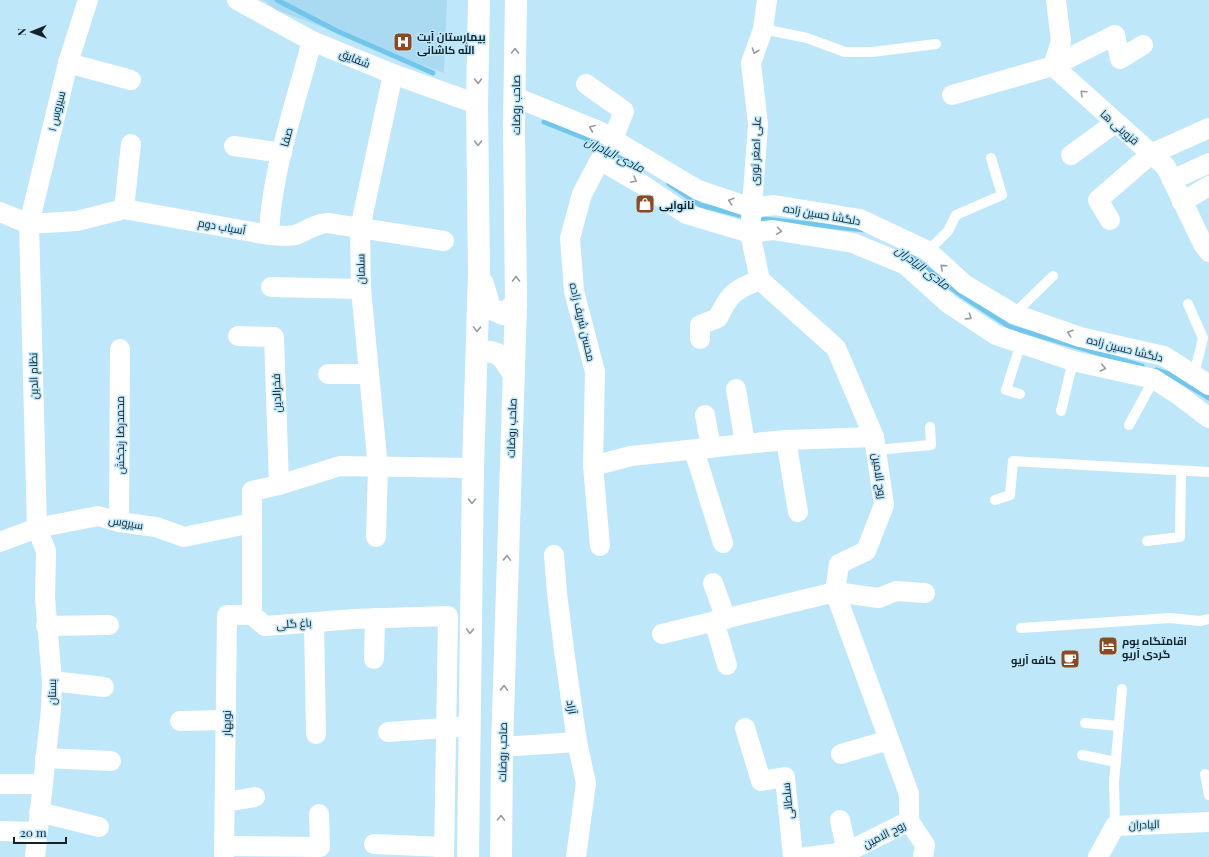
<svg xmlns="http://www.w3.org/2000/svg" width="1209" height="857" viewBox="0 0 1209 857" font-family="'Playfair Display',Cairo,serif">
<rect width="100%" height="100%" fill="#bee7fa"/>
<polygon fill="#aadaf1" points="263,0 447,0 444,73 277,10"/>
<g fill="none" stroke-linecap="round" stroke-linejoin="round">
<g stroke="#71c6eb" stroke-width="5">
<polyline points="277,0 337,31 433,73"/>
<polyline points="544,122 592,141 640,167"/>
<polyline points="669,184 700,205 747,217"/>
<polyline points="755,218 864,230"/>
<polyline points="903,250 962,296 1010,327 1142,366"/>
<polyline points="1156,370 1169,374 1209,398"/>
</g>
<g stroke="#fff" stroke-width="10">
<polyline points="763,29 807,38 845,52 872,52 936,44"/>
<polyline points="928,251 948,231 956,215 1002,195 991,158"/>
<polyline points="1188,304 1203,338 1194,374"/>
<polyline points="1014,314 1053,276"/>
<polyline points="1020,394 1006,390 1021,343"/>
<polyline points="1061,411 1073,361"/>
<polyline points="1129,425 1154,379"/>
<polyline points="876,450 931,445 930,427"/>
<polyline points="995,500 1010,495 1013,461 1209,472"/>
<polyline points="1147,541 1180,537 1181,471"/>
<polyline points="1021,628 1170,618 1200,621 1209,619"/>
<polyline points="1085,723 1119,726"/>
<polyline points="1082,755 1116,762"/>
<polyline points="1205,774 1209,795"/>
<polyline points="1115,826 1114,782 1122,689"/>
</g>
<g stroke="#fff" stroke-width="20">
<polyline points="237,0 312,41 393,74 477,104"/>
<polyline points="767,0 763,29 751,63 758,125 750,233 760,280 836,348 874,437 884,505 866,551 839,564 835,592 909,794 909,821 847,852 846,857"/>
<polyline points="1056,0 1061,41 1053,66 1166,167 1203,244 1209,252"/>
<polyline points="68,63 131,80"/>
<polyline points="586,84 624,111 613,139"/>
<polyline points="952,95 1053,66 1115,35 1120,59 1143,45"/>
<polyline points="515,97 599,131 698,190 752,208 774,205 860,219 928,251 964,284 1014,314 1080,337 1164,356 1209,385"/>
<polyline points="234,146 282,153"/>
<polyline points="1071,155 1115,123"/>
<polyline points="1172,180 1209,163"/>
<polyline points="1182,202 1209,186"/>
<polyline points="124,209 131,144"/>
<path d="M0 212 29 224 77 221 124 209 269 235C278 235 289 238 298 234 309 229 315 224 328 223L444 241"/>
<polyline points="1110,220 1098,200 1151,154 1209,128"/>
<path d="M269 235C271 173 296 101 312 41"/>
<polyline points="271,287 361,289"/>
<polyline points="238,336 274,337 279,485"/>
<path d="M700 339V325L718 318C729 294 735 289 760 280"/>
<polyline points="328,374 369,374"/>
<polyline points="736,389 745,444"/>
<polyline points="705,415 711,448"/>
<polyline points="786,440 798,512"/>
<polyline points="694,450 723,543"/>
<polyline points="593,466 631,456 745,444 786,440 874,437"/>
<polyline points="119,522 120,349"/>
<polyline points="376,537 378,468 361,289 360,228 393,74"/>
<polyline points="0,542 37,528 98,516 119,522 156,527 184,537 252,523"/>
<polyline points="600,546 593,466 595,372 574,291 570,238 582,194 600,160 643,185 686,214 750,233 773,230 853,243 906,265 949,304 996,335 1073,361 1154,379 1180,396 1209,418"/>
<polyline points="554,555 557,593 564,650 577,742 586,783 576,857"/>
<polyline points="713,583 726,619"/>
<polyline points="714,621 727,665"/>
<polyline points="314,622 316,734"/>
<polyline points="46,626 109,625"/>
<polyline points="662,634 835,592 879,598 896,591 925,593"/>
<polyline points="374,659 375,618"/>
<polyline points="52,681 104,687"/>
<polyline points="180,721 226,720"/>
<polyline points="745,728 761,781 785,777 793,857"/>
<polyline points="388,732 459,727"/>
<polyline points="502,747 577,742"/>
<polyline points="841,754 889,740"/>
<polyline points="45,758 111,761"/>
<polyline points="0,784 42,784"/>
<polyline points="225,802 255,797"/>
<polyline points="39,812 99,827"/>
<polyline points="909,821 925,845 923,857"/>
<polyline points="0,831 37,832"/>
<polyline points="374,844 444,847"/>
<polyline points="224,846 320,847 319,814"/>
<polyline points="35,857 51,709 52,681 45,598 46,551 37,528 29,224 68,63 88,0"/>
<polyline points="224,857 227,615 252,615"/>
<polyline points="444,857 448,616 354,619 265,626 252,615 252,491 279,485 340,466 473,468"/>
<polyline points="806,857 847,852 840,820"/>
<polyline points="1098,857 1115,826 1209,822"/>
</g>
<g stroke="#fff" stroke-width="22">
<polyline points="483,284 490,308 503,314 516,304"/>
<path d="M477 352C498 349 503 356 513 374"/>
<polyline points="468,857 473,468 479,273 477,104 479,0"/>
<polyline points="501,857 502,747 516,304 514,125 516,0"/>
</g>
</g>
<defs><path id="oneway-chevron" d="M-2-3.5L2.5 0L-2 3.5" fill="none" stroke-width="1.6" stroke-linecap="round" stroke-linejoin="round"/></defs>
<g stroke="#959c9f">
<use href="#oneway-chevron" transform="translate(515 51) rotate(-89)"/>
<use href="#oneway-chevron" transform="translate(755 51) rotate(109)"/>
<use href="#oneway-chevron" transform="translate(478 81) rotate(91)"/>
<use href="#oneway-chevron" transform="translate(1083 93) rotate(-137)"/>
<use href="#oneway-chevron" transform="translate(592 128) rotate(-158)"/>
<use href="#oneway-chevron" transform="translate(478 143) rotate(90)"/>
<use href="#oneway-chevron" transform="translate(634 180) rotate(30)"/>
<use href="#oneway-chevron" transform="translate(731 201) rotate(-162)"/>
<use href="#oneway-chevron" transform="translate(779 231) rotate(8)"/>
<use href="#oneway-chevron" transform="translate(943 267) rotate(-138)"/>
<use href="#oneway-chevron" transform="translate(516 279) rotate(-91)"/>
<use href="#oneway-chevron" transform="translate(969 317) rotate(33)"/>
<use href="#oneway-chevron" transform="translate(477 329) rotate(92)"/>
<use href="#oneway-chevron" transform="translate(1070 333) rotate(-161)"/>
<use href="#oneway-chevron" transform="translate(1103 368) rotate(13)"/>
<use href="#oneway-chevron" transform="translate(472 501) rotate(91)"/>
<use href="#oneway-chevron" transform="translate(507 558) rotate(-88)"/>
<use href="#oneway-chevron" transform="translate(470 631) rotate(91)"/>
<use href="#oneway-chevron" transform="translate(504 688) rotate(-88)"/>
<use href="#oneway-chevron" transform="translate(501 818) rotate(-89)"/>
</g>
<defs>
<symbol id="hospital-square" viewBox="-11 -11 22 22"><rect x="-9" y="-9" width="18" height="18" rx="4" fill="#8f4921" stroke="#bee7fa"/><path d="M-5-5h3v3.5h4V-5h3V5h-3V1.5h-4V5h-3Z" fill="#fff"/></symbol>
<symbol id="shop-square" viewBox="-11 -11 22 22"><rect x="-9" y="-9" width="18" height="18" rx="4" fill="#8f4921" stroke="#bee7fa"/><path d="M-5-2.5h2.3a2.7 3.5 0 0 1 5.4 0H5L5.5 6h-11ZM-1.5-2.5h3a1.5 2.3 0 0 0-3 0Z" fill="#fff"/></symbol>
<symbol id="hotel-square" viewBox="-11 -11 22 22"><rect x="-9" y="-9" width="18" height="18" rx="4" fill="#8f4921" stroke="#bee7fa"/><path d="M-6-4.5h1.5V1H6V5H4.5V3h-9V5H-6ZM-4 0a1.8 1.8 0 1 1 3.6 0ZM.5 0V-2.5h3Q6-2.5 6 0Z" fill="#fff"/></symbol>
<symbol id="cafe-square" viewBox="-11 -11 22 22"><rect x="-9" y="-9" width="18" height="18" rx="4" fill="#8f4921" stroke="#bee7fa"/><path d="M-5.5-4.5H6V0H3Q3 3.5 0 3.5H-2.5Q-5.5 3.5-5.5 0ZM3-3.2v2h1.7v-2ZM-6 4.5H4V6H-6Z" fill="#fff"/></symbol>
</defs>
<g fill-rule="evenodd">
<use href="#hospital-square" x="392" y="31" width="22" height="22"/>
<use href="#shop-square" x="634" y="193" width="22" height="22"/>
<use href="#hotel-square" x="1097" y="635" width="22" height="22"/>
<use href="#cafe-square" x="1059" y="648" width="22" height="22"/>
</g>
<g text-anchor="middle" dominant-baseline="central" stroke-width="3" stroke-linejoin="round" paint-order="stroke">
<g font-size="11" font-weight="bold" fill="#13232a" stroke="#bee7fa" text-anchor="start">
<text x="417" y="36">بیمارستان آیت<tspan x="417" dy="13">الله کاشانی</tspan></text>
<text x="659" y="204">نانوایی</text>
<text x="1122" y="640">اقامتگاه بوم<tspan x="1122" dy="13">گردی آریو</tspan></text>
<text x="1056" y="659" text-anchor="end">کافه آریو</text>
</g>
<g font-size="11" fill="#13232a" stroke="#bee7fa">
<text transform="translate(355 58) rotate(22)">شقایق</text>
<text transform="translate(515 105) rotate(-90)">صاحب روضات</text>
<text transform="translate(56 111) rotate(-76)">سیروس ۱</text>
<text transform="translate(1120 127) rotate(41)">قزوینی ها</text>
<text transform="translate(286 137) rotate(-75)">صفا</text>
<text transform="translate(755 151) rotate(-88)">علی اصغر نوری</text>
<text transform="translate(822 214) rotate(10)">دلگشا حسین زاده</text>
<text transform="translate(222 226) rotate(10)">آسیاب دوم</text>
<text transform="translate(360 269) rotate(-91)">سلمان</text>
<text transform="translate(583 322) rotate(77)">محسن شریف زاده</text>
<text transform="translate(1125 348) rotate(14)">دلگشا حسین زاده</text>
<text transform="translate(33 376) rotate(-91)">نظام الدین</text>
<text transform="translate(276 393) rotate(-92)">فخرالدین</text>
<text transform="translate(511 428) rotate(-88)">صاحب روضات</text>
<text transform="translate(119 435) rotate(-90)">محمدرضا رنجکش</text>
<text transform="translate(880 476) rotate(82)">روح الامین</text>
<text transform="translate(126 522) rotate(10)">سیروس</text>
<text transform="translate(294 623) rotate(-4)">باغ گلی</text>
<text transform="translate(51 692) rotate(-90)">بستان</text>
<text transform="translate(572 707) rotate(81)">آزاد</text>
<text transform="translate(226 723) rotate(-89)">نوبهار</text>
<text transform="translate(502 752) rotate(-89)">صاحب روضات</text>
<text transform="translate(787 801) rotate(-96)">سلطانی</text>
<text transform="translate(1144 824) rotate(-2)">الیادران</text>
<text transform="translate(884 834) rotate(-27)">روح الامین</text>
</g>
<g font-size="12" font-style="italic" fill="#0e3645" stroke="#bee7fa">
<text transform="translate(615 154) rotate(27)">مادی الیادران</text>
<text transform="translate(923 267) rotate(37)">مادی الیادران</text>
</g>
</g>
<g transform="translate(32 32) rotate(269)" stroke="#bee7fa" stroke-width="3" paint-order="stroke">
<path d="M0-3L7 15L0 10L-7 15Z" fill="#13232a"/>
<text y="-6" font-size="11" font-weight="bold" text-anchor="middle" fill="#13232a">N</text>
</g>
<path d="M14 837v6h52v-6" fill="none" stroke="#13232a" stroke-width="2"/>
<text x="20" y="837" font-size="12" fill="#13232a" stroke="#bee7fa" stroke-width="3" paint-order="stroke">20 m</text>
</svg>
